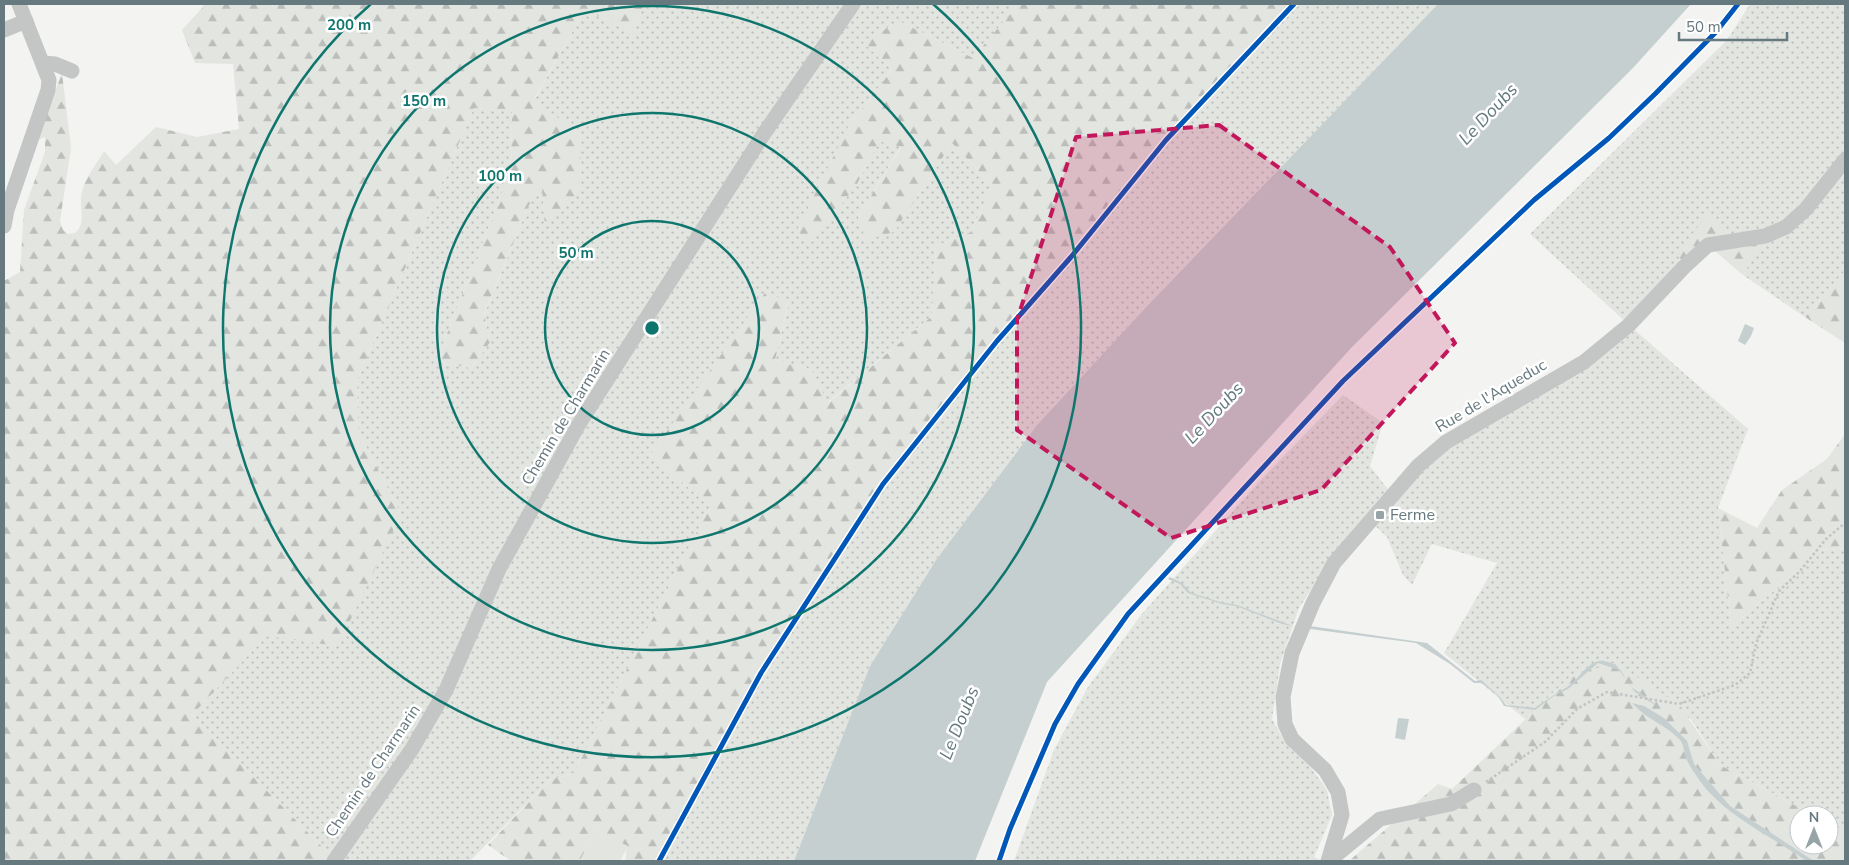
<svg xmlns="http://www.w3.org/2000/svg" width="1849" height="865" viewBox="0 0 1849 865" font-family="'Nunito Sans',sans-serif">
<defs>
<pattern id="grass-dots" width="8" height="8" patternUnits="userSpaceOnUse" patternTransform="scale(1.25)"><rect width="8" height="8" fill="#e2e5e0"/><path d="M2 2h.1M6 6h.1" fill="none" stroke="#bbbebb" stroke-width="1.8" stroke-linecap="round"/></pattern>
<pattern id="forest-firs" width="22" height="20" patternUnits="userSpaceOnUse" patternTransform="scale(1.25)"><rect width="22" height="20" fill="#e2e5e0"/><path d="M5 1l3.5 6h-7zM16 11l3.5 6h-7z" fill="#bbbebb"/></pattern>
</defs>
<rect width="100%" height="100%" fill="#f3f3f2"/>
<g fill="url(#grass-dots)">
<polygon points="644,4 1018,4 973,58 899,21 863,42 892,70 849,125 856,186 879,141 901,146 858,217 894,232 952,143 992,185 971,232 936,246 932,316 827,403 811,369 775,360 789,302 650,455 710,506 574,773 550,780 470,861 336,861 192,715 266,636 401,514 358,431 357,380 474,108 512,111 511,170 436,362 472,368 490,342 484,315 529,205 542,188 545,226 581,136 534,100 585,9 633,34"/>
<polygon points="1294,4 1438,4 1150,303 1037,425 936,560 870,666 794,861 659,861 761,673 883,484 997,341 1071,257 1166,140"/>
<polygon points="1750,4 1845,4 1845,271 1805,317 1743,275 1765,236 1730,240 1684,267 1629,325 1748,429 1718,508 1731,627 1802,567 1815,550 1845,548 1845,832 1829,823 1829,815 1813,815 1720,765 1691,719 1572,675 1525,719 1444,653 1497,563 1432,544 1412,585 1403,575 1387,537 1366,517 1331,560 1299,608 1280,664 1272,719 1285,742 1309,765 1327,790 1332,815 1314,857 1322,861 1014,861 1054,750 1088,687 1141,615 1258,483 1343,395 1383,423 1370,466 1392,495 1418,466 1629,325 1530,234 1727,40"/>
</g>
<g fill="url(#forest-firs)">
<path d="M202 4H644L633 34 585 9 534 99 581 136 579 194 545 227 542 189 529 205 484 314 490 342 472 368 436 362 511 170 512 112 474 108 357 380 358 431 401 514 338 646 266 636 192 715 336 861H4V281L20 272 24 210 45 152V137L37 140 62 73 71 148 60 221 63 230 68 234 75 233C86 223 80 211 81 198 82 182 96 165 104 151L116 165 156 127 197 137 239 129 233 64 195 63 182 30 203 7Z"/>
<polygon points="1018,4 1294,4 1166,140 1071,257 997,341 883,484 761,673 659,861 625,861 627,846 595,830 580,861 511,861 488,845 550,780 574,773 710,506 650,455 765,293 789,301 775,360 811,369 828,403 932,316 936,246 971,232 992,185 952,143 894,232 865,240 858,217 901,147 879,141 856,186 810,244 797,230 849,125 892,70 863,42 899,21 973,58"/>
<polygon points="1709,213 1731,240 1765,236 1743,275 1708,245 1684,267 1677,253"/>
<polygon points="1845,271 1845,343 1805,317"/>
<polygon points="1845,434 1845,548 1815,550 1802,567 1731,627 1718,508 1757,528 1782,490 1827,459"/>
<polygon points="1615,663 1679,704 1720,765 1813,815 1799,815 1799,845 1829,845 1829,823 1845,832 1845,861 1349,861 1438,784 1452,789 1572,675"/>
</g>
<polygon fill="#e2e5e0" points="595,830 628,846 620,861 580,861"/>
<g fill="#c6cfd0">
<polygon points="1438,4 1691,4 1633,68 1352,347 1047,682 975,861 794,861 870,666 936,560 1037,425 1150,303"/>
<polygon points="1745,324 1754,328 1751,336 1745,345 1738,341"/>
<polygon points="1170,577 1182,583 1190,592 1198,595 1220,602 1237,605 1293,626 1282,624 1236,606 1222,604 1188,593 1180,584 1168,579"/>
<path d="M1310 626 1427 643 1475 681 1481 680 1499 696 1506 705 1535 708C1545 700 1556 694 1567 687 1578 681 1589 658 1604 661 1626 665 1622 681 1634 689 1643 694 1650 700 1658 707L1635 692 1619 670 1598 663 1568 689 1555 695 1535 710 1504 706 1498 696 1482 683H1474L1450 664 1416 643 1310 629Z"/>
<path d="M1632 703 1644 706 1664 718 1687 741 1694 764 1730 806 1814 861H1806C1773 837 1735 821 1707 790 1700 781 1690 768 1686 758 1684 752 1684 745 1680 740 1665 724 1647 720 1632 703Z"/>
<polygon points="1398,718 1409,719 1405,740 1395,738"/>
</g>
<g fill="none" stroke-linecap="round" stroke-linejoin="round">
<polyline stroke="#c2c3c4" stroke-width="2.5" stroke-dasharray="2.5 2.5" stroke-linecap="butt" points="1486,782 1545,742 1577,709 1607,692 1679,704 1735,685 1750,673 1756,644 1779,591 1800,571 1826,539 1845,523"/>
<g stroke="#c4c6c6" stroke-width="15">
<polyline points="4,30 26,21"/>
<polyline points="44,63 55,64 72,71"/>
<polyline points="4,226 7,210 48,90 49,80 19,4"/>
<polyline points="334,861 412,749 446,690 499,569 579,424 763,135 853,4"/>
<polyline points="1328,861 1342,815 1338,792 1325,770 1292,739 1285,724 1283,697 1292,653 1313,603 1334,563 1418,466 1446,442 1584,362 1629,325 1684,267 1708,245 1765,236 1786,227 1806,209 1845,160"/>
<polyline points="1329,861 1380,819 1451,804 1474,790"/>
</g>
<defs>
<g id="cycleway">
<polyline points="659,861 761,673 883,484 997,341 1071,257 1166,140 1294,4"/>
<polyline points="999,861 1010,829 1055,724 1078,684 1128,614 1343,381 1534,200 1609,138 1655,94 1716,32 1738,4"/>
</g>
</defs>
<use href="#cycleway" stroke="#fff" stroke-width="8"/>
<use href="#cycleway" stroke="#0057b8" stroke-width="5"/>
</g>
<path fill="#c2185b" fill-opacity="0.2" stroke="#c2185b" stroke-width="4" stroke-dasharray="10 6" stroke-linejoin="round" d="M1219 125 1390 247 1455 343 1321 490 1171 538 1017 430V320L1076 137Z"/>
<g fill="none" stroke="#0f766e" stroke-width="2.5">
<circle cx="652" cy="328" r="107"/>
<circle cx="652" cy="328" r="215"/>
<circle cx="652" cy="328" r="322"/>
<path d="M933 4A429 429 0 1 1 371 4"/>
</g>
<rect fill="#97a4a7" stroke="#fff" stroke-width="2" x="1375" y="510" width="10" height="10" rx="2.5"/>
<g text-anchor="middle" dominant-baseline="central" stroke-width="5" stroke-linejoin="round" paint-order="stroke">
<g font-size="16" fill="#66797f" stroke="#fff">
<text transform="translate(1491 396) rotate(-31)">Rue de l'Aqueduc</text>
<text transform="translate(566 417) rotate(-59)">Chemin de Charmarin</text>
<text transform="translate(373 771) rotate(-56)">Chemin de Charmarin</text>
</g>
<g font-size="16" fill="#66797f" stroke="#fff" text-anchor="start">
<text x="1390" y="515">Ferme</text>
</g>
<g font-size="18" font-style="italic" fill="#637a7c" stroke="#fff">
<text transform="translate(1488 114) rotate(-47)">Le Doubs</text>
<text transform="translate(1214 413) rotate(-47)">Le Doubs</text>
<text transform="translate(959 723) rotate(-68)">Le Doubs</text>
</g>
</g>
<circle cx="652" cy="328" r="8" fill="#0f766e" stroke="#fff" stroke-width="2.5"/>
<g font-size="15" text-anchor="middle" font-weight="bold" fill="#0f766e" stroke="#fff" stroke-width="5" stroke-linejoin="round" paint-order="stroke">
<text x="349" y="30">200 m</text>
<text x="424" y="106">150 m</text>
<text x="500" y="181">100 m</text>
<text x="576" y="258">50 m</text>
</g>
<rect width="1849" height="865" fill="none" stroke="#66797f" stroke-width="10"/>
<g transform="translate(1814 830)"><circle r="24" fill="#ffffff" stroke="#c2c9cc"/>
<path d="M0-4L9 19L0 12L-9 19Z" fill="#97a4a7"/>
<text y="-8" font-size="14" font-weight="bold" text-anchor="middle" fill="#66797f">N</text>
</g>
<path d="M1679 32v8h108v-8" fill="none" stroke="#66797f" stroke-width="2.5"/>
<text x="1686" y="32" font-size="15" fill="#66797f" stroke="#ffffff" stroke-width="4" paint-order="stroke">50 m</text>
</svg>
